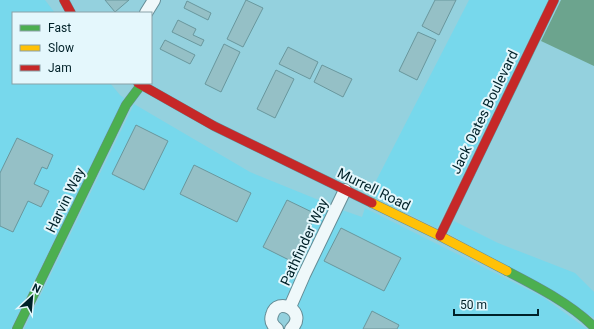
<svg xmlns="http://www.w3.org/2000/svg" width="594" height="329" viewBox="0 0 594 329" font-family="Roboto,sans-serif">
<rect width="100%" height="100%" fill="#94d1de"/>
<g fill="#77d8ec">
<polygon points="0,0 45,0 55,13 13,13 13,83 110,83 120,95 124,98 11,329 0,329"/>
<polygon points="469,0 548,0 437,228 370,195 376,181"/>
<polygon points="134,104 250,172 331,205 287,300 281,299 276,301 270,305 267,311 265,317 265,323 268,329 24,329"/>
<polygon points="365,208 543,297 587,329 299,329 301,325 303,316 301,310 297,305 342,210 362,217"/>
<polygon points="454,221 498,243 575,273 594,292 594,318 448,233"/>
</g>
<polygon fill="#6ca48e" points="561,0 594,0 594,66 541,41"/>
<g fill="#95c0c6" stroke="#69979d">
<polygon points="105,0 129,0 115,12"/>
<polygon points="246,0 263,8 243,47 227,39"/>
<polygon points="435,0 456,0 439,35 422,26"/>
<polygon points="187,1 211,13 208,20 184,8"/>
<polygon points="178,20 196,29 193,35 204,40 201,46 172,32"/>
<polygon points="418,32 436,40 417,80 399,71"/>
<polygon points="165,40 195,55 190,64 160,49"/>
<polygon points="224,44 240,52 221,92 205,84"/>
<polygon points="288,47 318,62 310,79 279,64"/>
<polygon points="322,65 352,79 343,97 314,82"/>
<polygon points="276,70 294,79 275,118 257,109"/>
<polygon points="136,125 168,141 144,190 112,174"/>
<polygon points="17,138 53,155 47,169 42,167 34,184 49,191 41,207 28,201 13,232 0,226 0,173"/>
<polygon points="194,165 251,193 237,222 180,194"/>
<polygon points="287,200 316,214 293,262 263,247"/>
<polygon points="341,228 401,258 384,291 324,261"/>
<polygon points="372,311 399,325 397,329 363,329"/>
</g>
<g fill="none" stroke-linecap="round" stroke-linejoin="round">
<defs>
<g id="street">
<polyline points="146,13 154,0"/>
<polyline points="290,307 304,275 345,190"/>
<path d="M277 329C272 325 270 321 272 315 277 295 309 312 291 329"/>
</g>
<g id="fast">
<path d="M507 271C536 286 571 304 594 327"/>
<polyline points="17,329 126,105 141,85"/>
</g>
<polyline id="slow" points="372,203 440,236 507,271"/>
<g id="jam">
<polyline points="64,0 71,13"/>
<polyline points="138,83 214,126 372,203"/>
<polyline points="440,236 554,0"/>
</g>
</defs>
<use href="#street" stroke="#658c95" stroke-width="14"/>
<use href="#fast" stroke="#658c95" stroke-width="10"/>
<use href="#slow" stroke="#658c95" stroke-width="10"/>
<use href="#jam" stroke="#658c95" stroke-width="10"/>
<use href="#street" stroke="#eff8fa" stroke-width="12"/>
<use href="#fast" stroke="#4caf50" stroke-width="9"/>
<use href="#slow" stroke="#ffc107" stroke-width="9"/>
<use href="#jam" stroke="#c62828" stroke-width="9"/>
</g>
<g text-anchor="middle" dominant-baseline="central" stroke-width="4" stroke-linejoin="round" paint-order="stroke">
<g font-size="14" fill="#002128" stroke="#e4f7fc">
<text transform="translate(484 112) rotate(-64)">Jack Oates Boulevard</text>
<text transform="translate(374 189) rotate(26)">Murrell Road</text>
<text transform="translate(65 200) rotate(-64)">Harvin Way</text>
<text transform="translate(304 242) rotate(-65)">Pathfinder Way</text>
</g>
</g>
<rect x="12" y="12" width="140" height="72" fill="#e4f7fc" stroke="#89a1a7"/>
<rect x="20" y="25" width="20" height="6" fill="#4caf50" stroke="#89a1a7"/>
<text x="48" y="32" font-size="12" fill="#002128">Fast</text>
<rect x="20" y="45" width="20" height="6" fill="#ffc107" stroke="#89a1a7"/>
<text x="48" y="52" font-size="12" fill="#002128">Slow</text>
<rect x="20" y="65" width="20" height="6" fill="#c62828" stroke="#89a1a7"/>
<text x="48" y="72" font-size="12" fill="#002128">Jam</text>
<g transform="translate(32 297) rotate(26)" stroke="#e4f7fc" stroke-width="3" paint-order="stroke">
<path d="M0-3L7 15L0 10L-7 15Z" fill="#002128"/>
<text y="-6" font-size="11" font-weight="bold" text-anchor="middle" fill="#002128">N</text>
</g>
<path d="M454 309v6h84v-6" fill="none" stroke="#002128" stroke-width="2"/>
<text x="460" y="309" font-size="12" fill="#002128" stroke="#e4f7fc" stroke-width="3" paint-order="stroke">50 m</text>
</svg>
